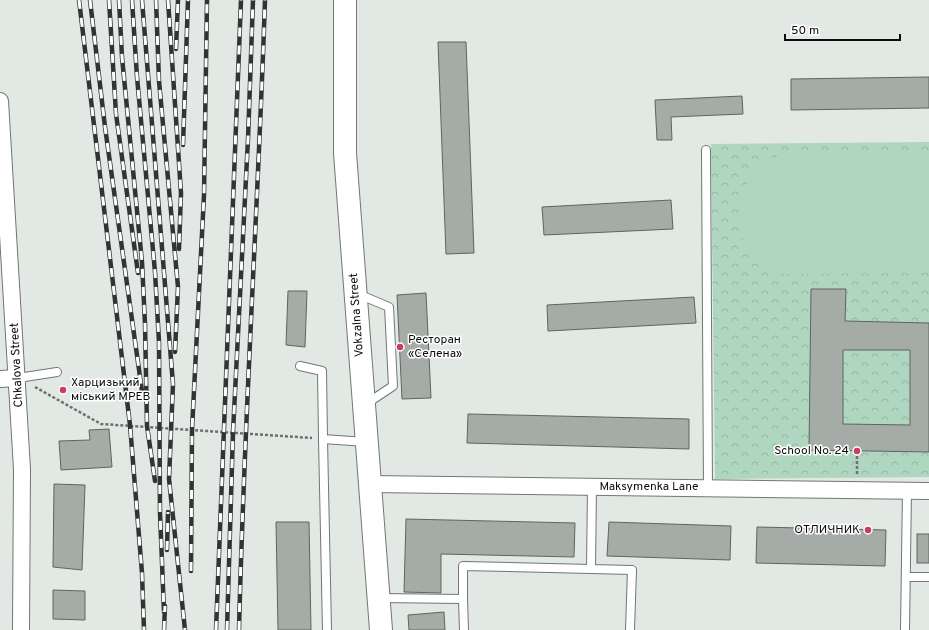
<svg xmlns="http://www.w3.org/2000/svg" width="929" height="630" viewBox="0 0 929 630" font-family="Overpass,sans-serif">
<defs>
<pattern id="park-crowns" width="20" height="18" patternUnits="userSpaceOnUse"><rect width="20" height="18" fill="#afd6bf"/><path d="M2 6a3 3 0 1 1 6 0M12 15a3 3 0 1 1 6 0" fill="none" stroke="#95b6a3"/></pattern>
</defs>
<rect width="100%" height="100%" fill="#e2e8e4"/>
<polygon fill="url(#park-crowns)" points="929,142 929,477 715,479 711,144"/>
<polygon fill="#afd6bf" points="929,153 929,273 787,274 771,272 757,264 748,251 742,236 742,196 749,179 759,166 772,158 786,154"/>
<g fill="#a5aba7" stroke="#5f6461" fill-rule="evenodd">
<polygon points="438,42 466,42 474,253 446,254"/>
<polygon points="929,77 929,108 791,110 791,79"/>
<polygon points="742,96 743,114 671,117 672,140 657,140 655,100"/>
<polygon points="671,200 673,229 544,235 542,207"/>
<path d="M811 289H846L845 321 929 323V452L809 450ZM843 350H910V425L843 424Z"/>
<polygon points="288,291 307,291 305,347 286,345"/>
<polygon points="426,293 431,398 402,399 397,295"/>
<polygon points="694,297 696,323 548,331 547,305"/>
<polygon points="468,414 689,419 689,449 467,443"/>
<polygon points="109,429 112,467 61,470 59,441 90,440 89,430"/>
<polygon points="54,484 85,485 82,570 53,567"/>
<polygon points="406,519 575,523 574,557 441,554 441,593 404,592"/>
<polygon points="276,522 309,522 311,630 278,630"/>
<polygon points="609,522 731,526 730,560 607,556"/>
<polygon points="757,527 886,530 885,566 756,563"/>
<rect x="917" y="534" width="12" height="29"/>
<polygon points="53,590 85,591 85,620 53,619"/>
<polygon points="444,612 445,630 409,630 408,615"/>
</g>
<g fill="none" stroke-linecap="round" stroke-linejoin="round">
<defs>
<g id="lane">
<polyline points="706,150 708,488"/>
<polyline points="358,294 389,307 393,386 366,404"/>
<polyline points="300,366 322,371 323,439 366,442"/>
<polyline points="18,378 57,372"/>
<polyline points="323,439 327,630"/>
<polyline points="592,487 591,569 632,570 630,630"/>
<polyline points="906,577 929,577"/>
<polyline points="379,598 463,599 464,630"/>
<polyline points="463,599 463,566 591,569"/>
<polyline points="905,630 907,490"/>
</g>
<g id="street">
<polyline points="0,101 22,469 21,630"/>
<polyline points="0,379 18,378"/>
<polyline points="369,484 929,491"/>
</g>
<polyline id="primary" points="345,0 345,153 381,630"/>
</defs>
<use href="#lane" stroke="#717773" stroke-width="10"/>
<use href="#street" stroke="#717773" stroke-width="18"/>
<use href="#primary" stroke="#717773" stroke-width="24"/>
<g stroke="#6d706e" stroke-width="2.5" stroke-dasharray="3 2" stroke-linecap="butt">
<polyline points="35,387 101,424 312,438"/>
<polyline points="857,451 857,475"/>
</g>
<use href="#lane" stroke="#fff" stroke-width="8"/>
<use href="#street" stroke="#fff" stroke-width="16"/>
<use href="#primary" stroke="#fff" stroke-width="22"/>
<defs>
<g id="rail">
<polyline points="79,0 130,425 142,573 144,630"/>
<polyline points="90,0 105,127 142,391"/>
<polyline points="109,0 116,114 138,273"/>
<polyline points="119,0 122,57 142,262 145,324 147,426 155,481"/>
<polyline points="132,0 137,77 155,272 159,342 160,513 164,612"/>
<polyline points="142,0 173,384 169,479 185,630"/>
<polyline points="156,0 159,81 178,287 175,352"/>
<polyline points="168,0 181,193 179,249"/>
<polyline points="176,49 178,0"/>
<polyline points="183,145 188,0"/>
<polyline points="167,550 168,512"/>
<polyline points="191,571 192,430 204,195 207,0"/>
<polyline points="164,630 165,606"/>
<polyline points="216,630 241,0"/>
<polyline points="227,630 233,432 248,139 253,0"/>
<path d="M239 630C244 420 258 210 265 0"/>
</g>
</defs>
<use href="#rail" stroke="#313433" stroke-width="4.5"/>
<use href="#rail" stroke="#fff" stroke-width="3" stroke-dasharray="9" stroke-linecap="butt"/>
</g>
<g fill="#cb3c63" stroke="#fff" stroke-width="1.5">
<circle cx="400" cy="347" r="4"/>
<circle cx="63" cy="390" r="4"/>
<circle cx="857" cy="451" r="4"/>
<circle cx="868" cy="530" r="4"/>
</g>
<g text-anchor="middle" dominant-baseline="central" stroke-width="3" stroke-linejoin="round" paint-order="stroke">
<g font-size="12" fill="#0a0c0b" stroke="#fff">
<text transform="translate(357 315) rotate(-94)">Vokzalna Street</text>
<text transform="translate(17 365) rotate(-93)">Chkalova Street</text>
<text x="649" y="487">Maksymenka Lane</text>
</g>
<g font-size="12" fill="#0a0c0b" stroke="#fff" text-anchor="start">
<text x="408" y="340">Ресторан<tspan x="408" dy="14">«Селена»</tspan></text>
<text x="71" y="383">Харцизький<tspan x="71" dy="14">міський МРЕВ</tspan></text>
<text x="849" y="451" text-anchor="end">School No. 24</text>
<text x="860" y="530" text-anchor="end">ОТЛИЧНИК</text>
</g>
</g>
<path d="M785 34v6h115v-6" fill="none" stroke="#0a0c0b" stroke-width="2"/>
<text x="791" y="34" font-size="12" fill="#0a0c0b" stroke="#ffffff" stroke-width="3" paint-order="stroke">50 m</text>
</svg>
